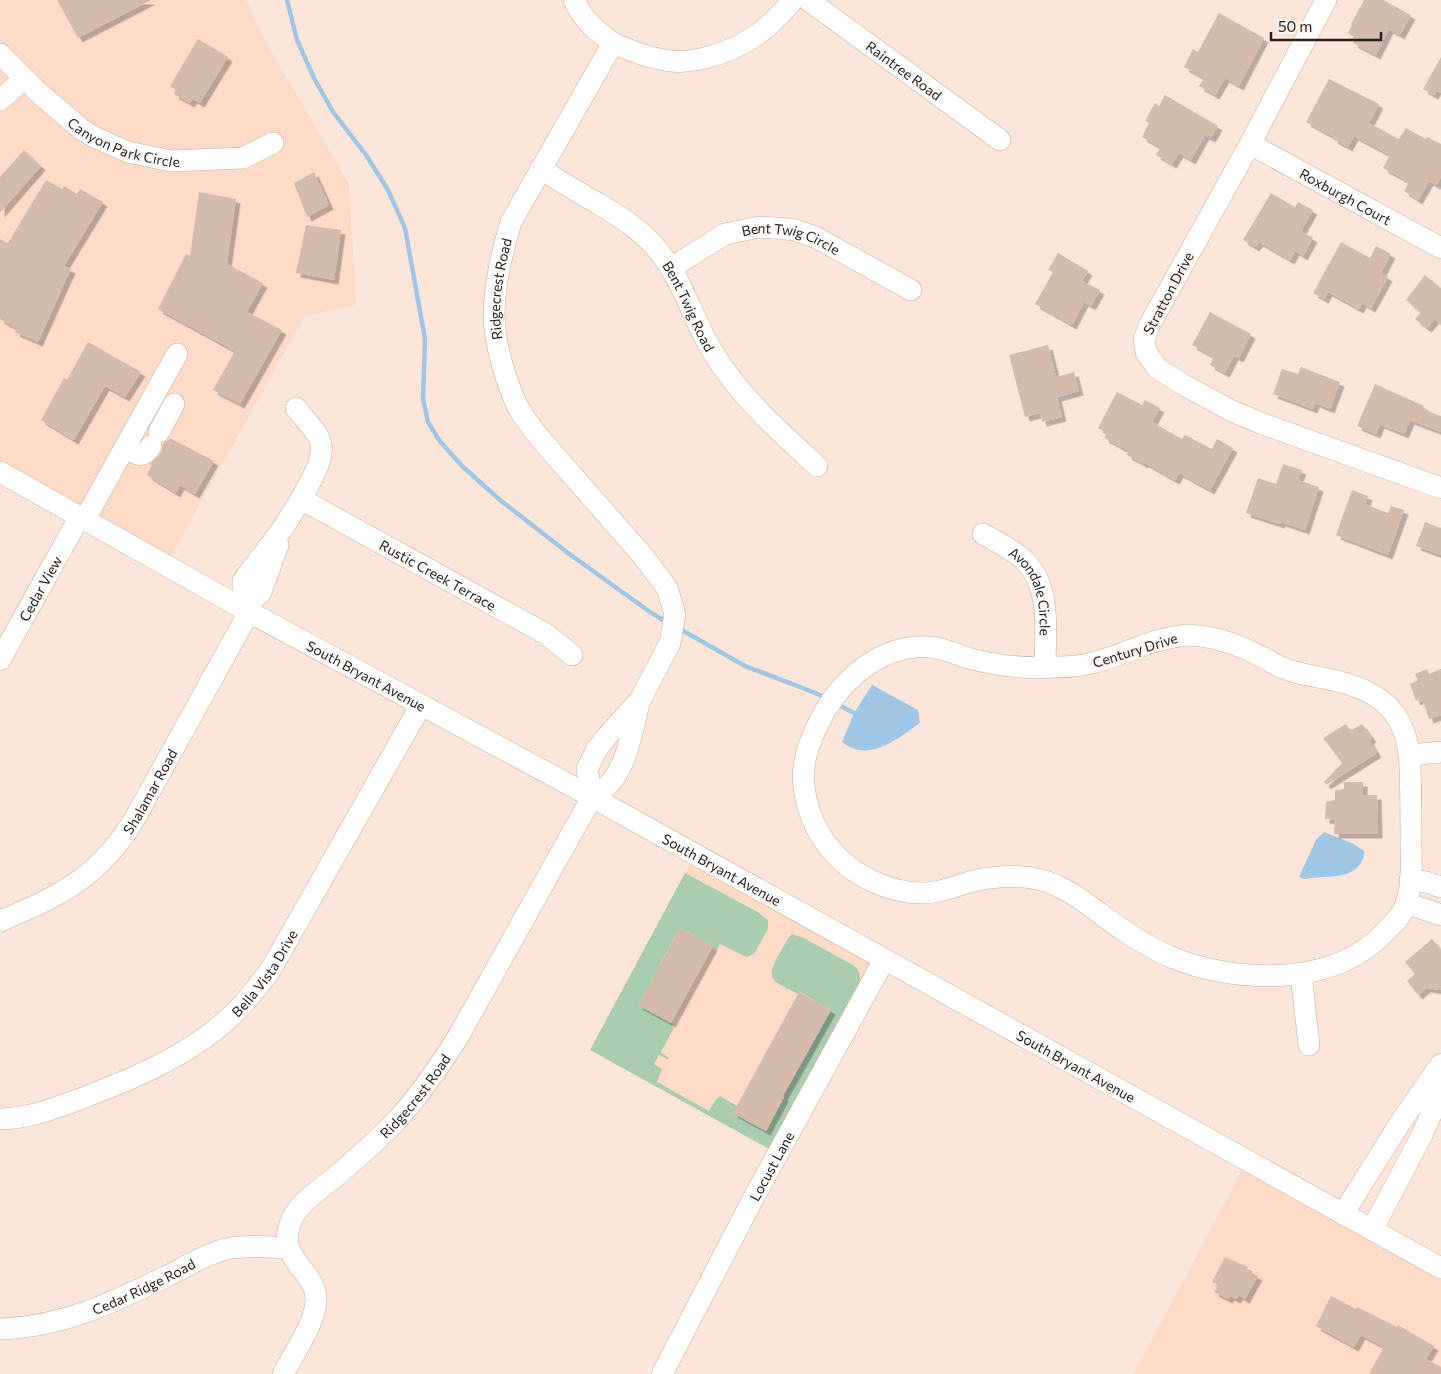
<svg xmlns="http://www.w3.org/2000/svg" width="1441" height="1374" viewBox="0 0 1441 1374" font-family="Commissioner,sans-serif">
<defs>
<filter id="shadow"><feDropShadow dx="4.5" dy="4.5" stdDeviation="0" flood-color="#0004"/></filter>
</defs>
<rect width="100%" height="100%" fill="#fce6d9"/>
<g fill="#fddbc7">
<polygon points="0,0 246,0 264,39 349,184 356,305 305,316 166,565 0,472"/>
<polygon points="695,855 884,960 778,1154 590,1050"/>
<polygon points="1247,1161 1441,1268 1441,1374 1134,1374"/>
</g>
<path fill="#aacdaf" d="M685 873 756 911 768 920V929L754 954 746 957 720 944 717 950 712 948 713 946 680 928 660 964 693 983 690 987 658 969 638 1005 673 1024 672 1027 674 1028 661 1052 669 1058 667 1059 659 1055 654 1064 662 1069 657 1082 709 1111 716 1099 720 1096 737 1106 733 1113 766 1131 784 1097 752 1079 754 1075 785 1092 831 1010 800 992 798 994C775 981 763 982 779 954 783 948 786 940 792 934L804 938 851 964C858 968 861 973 860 981L863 982 771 1150 590 1050Z"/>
<g fill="#9fc7e5">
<path d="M872 685 918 710 920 723C898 738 869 764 842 742L854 713Z"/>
<path d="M1324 832 1354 844 1364 851C1366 859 1357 870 1349 873 1340 877 1317 877 1305 879L1299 877 1316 840Z"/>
</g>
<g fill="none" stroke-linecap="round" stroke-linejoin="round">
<g stroke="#9fc7e5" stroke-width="4.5">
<polyline points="287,0 297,40 314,78 333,112 366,155 388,190 405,228 425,339 423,399 428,422 439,440 462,466 500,500 568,553 650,612 668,623"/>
<polyline points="680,629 745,666 813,692 826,698"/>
<polyline points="837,704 854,713"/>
</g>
</g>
<g fill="#d4bbab" filter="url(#shadow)">
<polygon points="57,0 151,0 78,38"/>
<polygon points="1364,0 1383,0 1411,15 1400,35 1389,29 1376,55 1353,43 1356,38 1348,33 1352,25 1351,24"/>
<polygon points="1219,13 1264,38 1239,86 1225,78 1215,95 1199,86 1204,78 1184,67 1193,49 1198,52"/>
<polygon points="198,39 228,57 200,103 193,99 190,103 174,94 176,90 170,86"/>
<polygon points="1441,57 1441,93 1437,90 1434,95 1423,89"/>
<polygon points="1329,79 1379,104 1369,123 1399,139 1406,128 1426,139 1427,137 1441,144 1441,177 1436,185 1429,181 1418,200 1404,191 1409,182 1383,168 1390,155 1354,136 1348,147 1333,139 1334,137 1306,122"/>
<polygon points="1165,95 1218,126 1211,138 1205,135 1191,160 1179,153 1172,164 1156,155 1160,147 1142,137 1149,123 1145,121 1155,103 1159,106"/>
<polygon points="24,150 41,166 0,213 0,177"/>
<polygon points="314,172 329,205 307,217 294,183"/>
<polygon points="46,180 62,189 64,186 77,194 80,189 103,202 64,266 71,269 38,342 15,332 17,329 0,319 0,239 8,243"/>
<polygon points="199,192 236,199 227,264 263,283 247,312 282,330 240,404 213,390 235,351 158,309 186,254 190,256"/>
<polygon points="1271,193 1295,207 1298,202 1313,210 1301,231 1313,238 1303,256 1295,251 1290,260 1259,242 1255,247 1243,240"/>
<polygon points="306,225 341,230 334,280 296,273"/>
<polygon points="1341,242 1370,258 1376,246 1391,254 1381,273 1388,277 1371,308 1362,303 1359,309 1328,292 1324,299 1313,293"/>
<polygon points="1058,253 1088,271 1082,281 1100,290 1091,306 1084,302 1072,325 1035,304 1053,272 1048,270"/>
<polygon points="1425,275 1441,288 1441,324 1435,319 1427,328 1415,319 1421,312 1406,300"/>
<polygon points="1210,312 1251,334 1239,358 1234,356 1225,373 1210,365 1214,357 1192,345"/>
<polygon points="88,342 141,372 125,397 105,386 74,440 41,420 64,378 67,380"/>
<polygon points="1048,345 1056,377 1074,372 1079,391 1057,397 1062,417 1042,422 1040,413 1025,417 1009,355"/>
<polygon points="1301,367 1340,382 1330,409 1315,403 1313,409 1273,394 1282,369 1298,374"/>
<polygon points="1375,384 1424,406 1422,409 1441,416 1441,432 1410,420 1404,434 1380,424 1376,434 1357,426"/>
<polygon points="1117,392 1142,405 1145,400 1160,408 1152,422 1182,439 1185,435 1212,449 1217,439 1233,448 1210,490 1179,473 1175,480 1145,463 1144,464 1127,455 1129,451 1104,438 1107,433 1098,428"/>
<polygon points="170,438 214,461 195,494 180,485 176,493 147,475 152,465 150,464 161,453 163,444"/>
<polygon points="1283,464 1302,470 1298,480 1319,487 1305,530 1281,522 1280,524 1246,513 1258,478 1276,484"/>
<polygon points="1352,490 1368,496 1365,504 1388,513 1391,506 1404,510 1388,555 1336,535"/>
<polygon points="1425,522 1441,528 1441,555 1416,546"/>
<polygon points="1427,669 1429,674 1441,669 1441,715 1429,719 1423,701 1420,702 1419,699 1416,701 1410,684 1418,680 1415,674"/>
<polygon points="1346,724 1350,731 1362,724 1372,738 1369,740 1377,753 1326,785 1324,782 1342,763 1323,738"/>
<polygon points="1344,782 1363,782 1363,795 1377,795 1378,834 1334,834 1335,820 1325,819 1326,802 1335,800 1335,790 1344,789"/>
<polygon points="680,928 713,946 671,1023 638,1005"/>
<polygon points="1432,939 1441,950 1441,990 1426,988 1418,995 1407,981 1415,974 1405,962"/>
<polygon points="799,992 831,1010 783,1096 784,1097 766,1131 733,1113"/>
<polygon points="1225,1257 1248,1267 1246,1270 1258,1276 1245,1299 1239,1295 1236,1299 1230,1296 1228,1299 1214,1292 1218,1285 1212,1282"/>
<polygon points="1331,1296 1356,1309 1357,1307 1397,1327 1398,1325 1434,1346 1426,1359 1441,1367 1441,1374 1369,1374 1384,1347 1361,1335 1354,1347 1316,1326"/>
</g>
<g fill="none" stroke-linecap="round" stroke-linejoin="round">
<defs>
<g id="minor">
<path d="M574 0C583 20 595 30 613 43"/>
<path id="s1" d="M808 0 1000 140"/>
<polyline points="1326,0 1250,144 1150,324 1144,339 1146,352 1157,368 1184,385 1232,411 1263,424 1441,488"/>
<path id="s2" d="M0 54 39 93 81 129 96 138 128 152 171 161 243 158 273 143"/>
<polyline points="0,100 24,79"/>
<path id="s3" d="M1250 144 1441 248"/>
<path id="s4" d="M540 169C560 181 579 193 599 204 620 217 640 229 656 248 682 278 692 317 712 351 741 398 777 429 817 466"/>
<path id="s5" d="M671 268 725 234 759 227 777 228 795 230 815 237 911 290"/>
<path d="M296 408C303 417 312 426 318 436 329 456 310 481 301 499"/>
<polyline points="159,432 174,404"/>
<path d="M125 448C137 454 142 460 151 446"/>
<path id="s6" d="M0 472 249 612 592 797 1441 1268"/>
<polyline points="85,519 177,354"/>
<path id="s7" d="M983 534C997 542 1014 550 1025 561 1052 588 1045 634 1045 668"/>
<path id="s8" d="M243 609V581L283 528 301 499 546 634 572 655"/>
<polyline points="243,609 261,592 278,545"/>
<path d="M1188 635C1216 636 1240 645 1264 658 1272 662 1278 667 1286 669 1303 676 1323 677 1341 682 1387 694 1409 719 1410 768 1411 792 1411 816 1411 840 1411 861 1413 885 1406 904 1403 914 1394 923 1387 930 1335 988 1235 984 1168 956 1154 949 1139 941 1126 932 1099 915 1076 891 1045 881 1023 874 994 876 973 881 960 885 947 890 934 892 915 895 896 891 879 884 837 867 810 832 804 787 800 760 813 733 825 711 846 675 886 643 930 647 943 648 955 654 968 658 997 666 1027 669 1056 667 1070 667 1083 666 1096 662 1129 653 1152 638 1188 635Z"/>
<path id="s9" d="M0 660 80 516"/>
<polyline points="1410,755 1441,752"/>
<path id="s10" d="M592 797 587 769 597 749 608 735 640 700 670 643 675 614 667 588 643 556 544 443C534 431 524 419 517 405 505 379 495 345 494 316 494 284 502 252 511 222L613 43C631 51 651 59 671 61 682 63 695 60 705 58 744 48 768 30 793 0"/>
<polyline points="1410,880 1426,882 1441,887"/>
<polyline points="1406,903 1441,915"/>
<path id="s11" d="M0 921C60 896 98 878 134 820L249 612"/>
<polyline points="1301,974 1309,1045"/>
<path id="s12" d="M0 1119C29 1119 58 1107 85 1097 143 1075 203 1049 245 1002 254 991 263 980 271 969L421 705"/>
<polyline points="1343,1214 1400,1123 1441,1064"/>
<polyline points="1372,1230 1422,1135 1441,1092"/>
<path id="s13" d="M0 1329C62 1327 112 1303 167 1276 186 1267 205 1254 226 1249 246 1245 267 1247 287 1248"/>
<path id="s14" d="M283 1374C294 1353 314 1325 316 1302 318 1268 273 1261 292 1219 300 1202 321 1189 335 1177 355 1160 376 1142 394 1123 419 1097 439 1067 458 1037L592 797C598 793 606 788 611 782 627 764 633 727 639 704"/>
<path id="s15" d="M662 1374 753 1199 884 960"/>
</g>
</defs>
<use href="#minor" stroke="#c8ae9f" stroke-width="22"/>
<use href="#minor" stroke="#fff" stroke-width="21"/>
</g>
<g text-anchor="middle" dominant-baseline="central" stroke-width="4" stroke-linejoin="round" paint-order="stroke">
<g font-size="14" fill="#2a201b" stroke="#fcf7f4">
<text stroke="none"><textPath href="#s1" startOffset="119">Raintree Road</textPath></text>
<text stroke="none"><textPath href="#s2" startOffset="156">Canyon Park Circle</textPath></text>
<text stroke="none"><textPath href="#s3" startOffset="109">Roxburgh Court</textPath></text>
<text stroke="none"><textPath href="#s5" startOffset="132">Bent Twig Circle</textPath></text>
<text stroke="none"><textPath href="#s10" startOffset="594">Ridgecrest Road</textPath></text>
<text transform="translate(1168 293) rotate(-62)">Stratton Drive</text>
<text stroke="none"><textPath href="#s4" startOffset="208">Bent Twig Road</textPath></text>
<text stroke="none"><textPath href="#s8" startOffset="285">Rustic Creek Terrace</textPath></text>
<text stroke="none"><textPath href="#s9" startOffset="82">Cedar View</textPath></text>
<text stroke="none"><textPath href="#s7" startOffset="81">Avondale Circle</textPath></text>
<text transform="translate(1135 650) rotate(-17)">Century Drive</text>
<text stroke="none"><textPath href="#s6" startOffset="419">South Bryant Avenue</textPath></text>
<text stroke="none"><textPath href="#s11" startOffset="204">Shalamar Road</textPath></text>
<text stroke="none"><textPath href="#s6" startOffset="824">South Bryant Avenue</textPath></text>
<text stroke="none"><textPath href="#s12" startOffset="311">Bella Vista Drive</textPath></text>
<text stroke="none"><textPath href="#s6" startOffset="1229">South Bryant Avenue</textPath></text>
<text stroke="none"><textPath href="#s14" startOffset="346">Ridgecrest Road</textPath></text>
<text stroke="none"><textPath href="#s15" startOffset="235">Locust Lane</textPath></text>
<text stroke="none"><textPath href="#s13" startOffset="151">Cedar Ridge Road</textPath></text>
</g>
</g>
<path d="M1271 32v8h110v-8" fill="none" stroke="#2a201b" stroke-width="2.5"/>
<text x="1278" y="32" font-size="15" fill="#2a201b" stroke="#fcf7f4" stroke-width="4" paint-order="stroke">50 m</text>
</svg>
